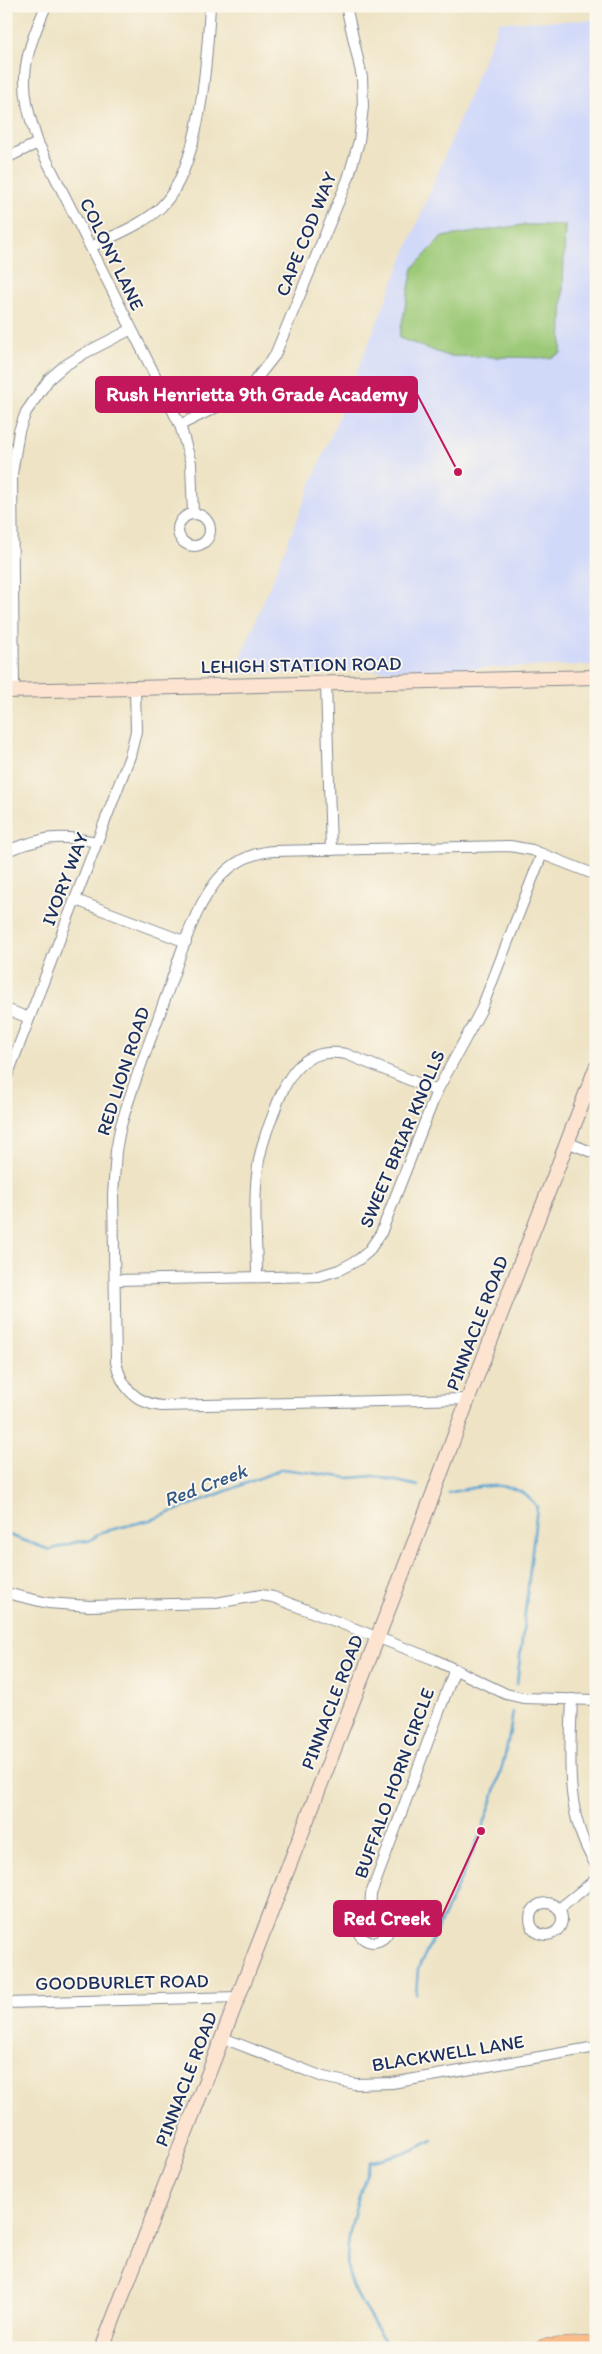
<svg xmlns="http://www.w3.org/2000/svg" width="602" height="2354" viewBox="0 0 602 2354" font-family="Itim,sans-serif">
<rect width="100%" height="100%" fill="#fbf7ec"/>
<filter id="ink" filterUnits="userSpaceOnUse"><feTurbulence type="fractalNoise" baseFrequency=".02" numOctaves="2"/><feDisplacementMap in="SourceGraphic" scale="10" xChannelSelector="R" yChannelSelector="G"/><feConvolveMatrix kernelMatrix="1 2 1 2 8 2 1 2 1" color-interpolation-filters="sRGB"/></filter>
<filter id="wash" filterUnits="userSpaceOnUse"><feTurbulence type="fractalNoise" baseFrequency=".0096" numOctaves="4" result="noise"/><feDisplacementMap in="SourceGraphic" scale="20" xChannelSelector="R" yChannelSelector="G"/><feGaussianBlur stdDeviation="1.12" result="paint"/><feColorMatrix in="noise" values="0 0 0 0 0 0 0 0 0 0 0 0 0 0 0 0 0 1.4 0 .05"/><feComposite in="paint" operator="in"/></filter>
<g filter="url(#wash)">
<rect width="100%" height="100%" fill="#eee3c4"/>
<polygon fill="#d1d9f9" points="596,20 596,665 234,674 499,22"/>
<polygon fill="#9cc977" stroke="#5c7c6a" points="523,225 565,225 561,353 550,358 448,356 399,338 413,268 442,237"/>
<g fill="none" stroke-linecap="round" stroke-linejoin="round">
<g stroke="#5aa4d2" stroke-width="2.5">
<path d="M448 1493C478 1486 516 1476 537 1507L517 1684"/>
<polyline points="6,1534 50,1550 76,1542 89,1541 102,1532 154,1519 283,1469 349,1478 374,1476 418,1486"/>
<path d="M416 1994 418 1969C458 1887 501 1803 513 1712"/>
<path d="M387 2345C376 2326 351 2291 348 2271 343 2238 361 2192 370 2162L410 2151 433 2140"/>
</g>
</g>
</g>
<g filter="url(#ink)">
<g fill="none" stroke-linecap="round" stroke-linejoin="round">
<defs>
<g id="street">
<path d="M46 6C21 63 18 84 38 143L180 425 191 463 193 514"/>
<polyline points="6,158 38,143"/>
<path d="M91 247C114 235 141 226 161 207 201 168 207 60 210 6"/>
<polyline points="180,425 233,399 253,383 275,355 348,179 359,141 363,107 362,77 346,6"/>
<circle cx="194" cy="530" r="16"/>
<polyline points="326,684 331,850"/>
<polyline points="14,691 12,474 19,431 26,412 49,379 64,366 85,353 130,330"/>
<path d="M6 851C45 837 57 834 97 842"/>
<polyline points="76,900 186,942"/>
<polyline points="6,1009 29,1018"/>
<polyline points="6,1079 130,756 136,731 135,688"/>
<polyline points="567,1142 596,1154"/>
<path d="M257 1277C257 1243 253 1208 257 1174 259 1153 265 1134 273 1115 286 1079 300 1046 346 1054L437 1091"/>
<polyline points="115,1280 319,1276 339,1270 358,1260 368,1252 381,1233 437,1091 481,1010 542,854"/>
<path d="M468 1399 161 1406C136 1403 121 1387 116 1362L113 1195 116 1151 120 1129C132 1085 150 1042 165 999 179 961 190 916 215 883 230 864 250 853 273 851L510 846 532 850 596 875"/>
<polyline points="6,1593 48,1603 89,1606 216,1603 261,1595 273,1597 433,1659 506,1694 523,1698 596,1700"/>
<path d="M572 1699C570 1756 564 1815 596 1865"/>
<circle cx="546" cy="1919" r="16"/>
<polyline points="559,1909 596,1879"/>
<circle cx="373" cy="1926" r="16"/>
<polyline points="370,1910 371,1894 455,1669"/>
<polyline points="6,2003 239,1997"/>
<polyline points="223,2038 323,2077 355,2084 392,2083 596,2047"/>
</g>
<g id="secondary">
<polyline points="6,691 596,677"/>
<polyline points="102,2348 432,1497 468,1399 596,1068"/>
</g>
<polyline id="highway" points="544,2348 596,2345"/>
</defs>
<use href="#street" stroke="#848991" stroke-width="12"/>
<use href="#secondary" stroke="#848991" stroke-width="16"/>
<use href="#highway" stroke="#848991" stroke-width="19"/>
<use href="#street" stroke="#fff" stroke-width="10"/>
<use href="#secondary" stroke="#fde4d1" stroke-width="14"/>
<use href="#highway" stroke="#fabc8b" stroke-width="18"/>
</g>
</g>
<g text-anchor="middle" dominant-baseline="central" stroke-width="4" stroke-linejoin="round" paint-order="stroke">
<g font-size="19" fill="#1b2f5e" stroke="#fbf7ec">
<text transform="translate(306 234) rotate(-68)">CAPE COD WAY</text>
<text transform="translate(112 254) rotate(64)">COLONY LANE</text>
<text transform="translate(301 665) rotate(-1)">LEHIGH STATION ROAD</text>
<text transform="translate(65 879) rotate(-69)">IVORY WAY</text>
<text transform="translate(123 1071) rotate(-72)">RED LION ROAD</text>
<text transform="translate(402 1139) rotate(-67)">SWEET BRIAR KNOLLS</text>
<text transform="translate(477 1323) rotate(-69)">PINNACLE ROAD</text>
<text transform="translate(332 1702) rotate(-69)">PINNACLE ROAD</text>
<text transform="translate(394 1783) rotate(-70)">BUFFALO HORN CIRCLE</text>
<text transform="translate(122 1982) rotate(-1)">GOODBURLET ROAD</text>
<text transform="translate(448 2053) rotate(-9)">BLACKWELL LANE</text>
<text transform="translate(186 2079) rotate(-69)">PINNACLE ROAD</text>
</g>
<g font-size="20" font-style="italic" fill="#315887" stroke="#fbf7ec">
<text transform="translate(205 1485) rotate(-21)">Red Creek</text>
</g>
</g>
<path fill="none" stroke="#c2185b" stroke-width="2" d="M458 472L417 394M481 1831L441 1918"/>
<g fill="#c2185b" stroke="#fbf7ec" stroke-width="2">
<circle cx="458" cy="472" r="5"/>
<circle cx="481" cy="1831" r="5"/>
</g>
<g fill="#c2185b" stroke="#c2185b" stroke-width="2">
<rect x="96" y="377" width="321" height="35" rx="5"/>
<rect x="334" y="1901" width="107" height="35" rx="5"/>
</g>
<g font-size="20" text-anchor="middle" font-weight="bold" fill="#fff">
<text x="257" y="401">Rush Henrietta 9th Grade Academy</text>
<text x="387" y="1925">Red Creek</text>
</g>
<rect width="602" height="2354" fill="none" stroke="#fbf7ec" stroke-width="25"/>
</svg>
